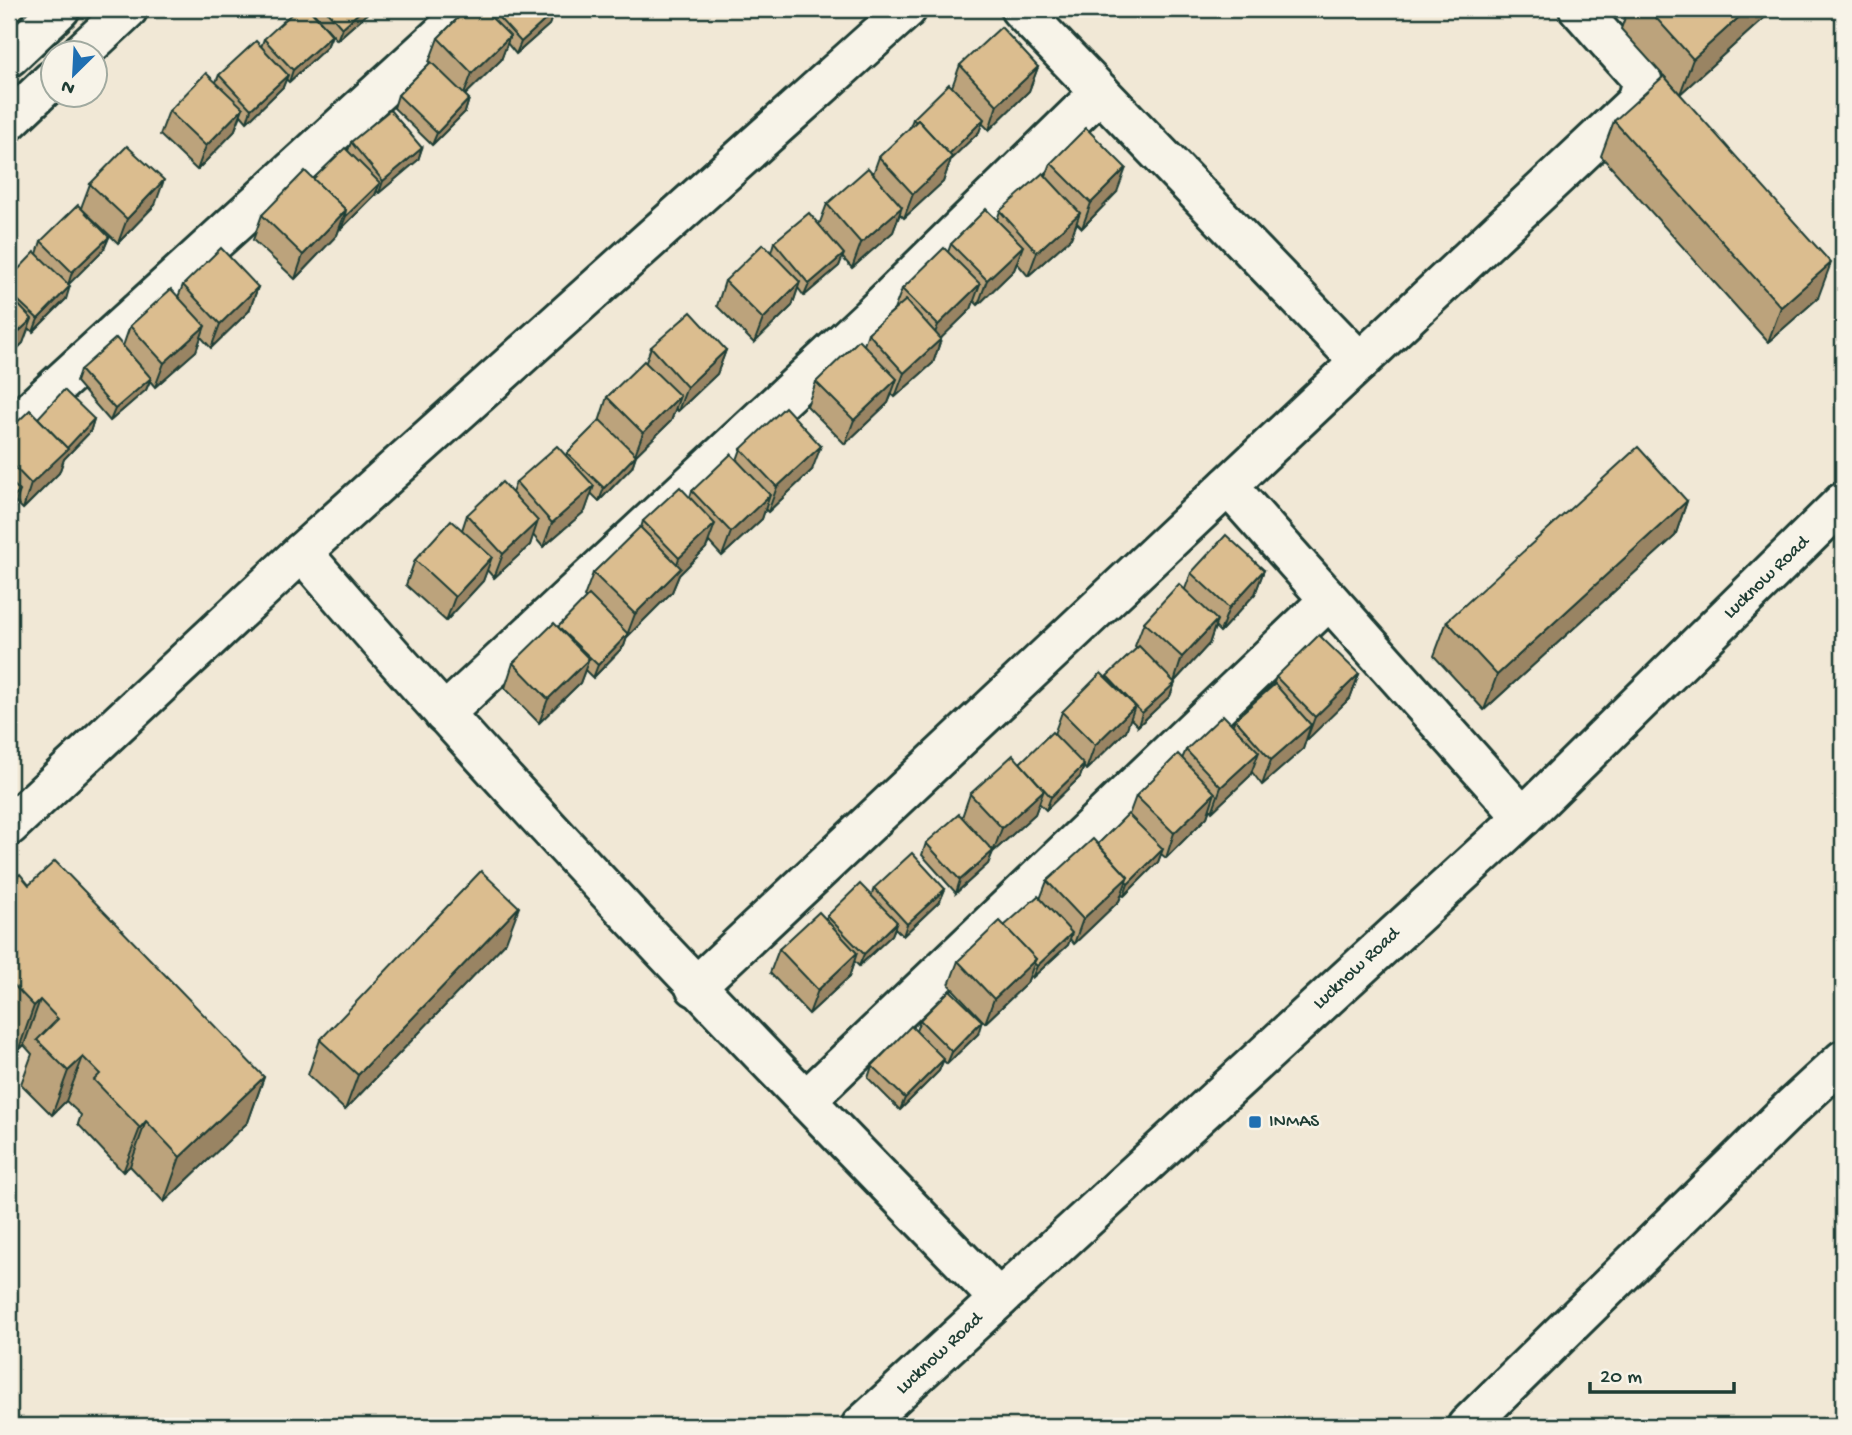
<svg xmlns="http://www.w3.org/2000/svg" width="1852" height="1435" viewBox="0 0 1852 1435" font-family="'Gochi Hand',sans-serif">
<rect width="100%" height="100%" fill="#f1e8d6"/>
<filter id="ink" filterUnits="userSpaceOnUse"><feTurbulence type="fractalNoise" baseFrequency=".0143" numOctaves="2"/><feDisplacementMap in="SourceGraphic" scale="14" xChannelSelector="R" yChannelSelector="G"/><feConvolveMatrix kernelMatrix="1 2 1 2 8 2 1 2 1" color-interpolation-filters="sRGB"/></filter>
<g filter="url(#ink)">
<g fill="none" stroke-linecap="round" stroke-linejoin="round">
<defs>
<g id="minor">
<polyline points="1020,9 1360,362"/>
<polyline points="9,430 469,9"/>
<polyline points="1228,486 1523,817"/>
<path d="M302 552C524 810 761 1055 999 1299"/>
<polyline points="444,714 870,317 1100,92"/>
<polyline points="9,826 302,552 907,9"/>
<polyline points="695,987 1636,102 1642,80 1579,9"/>
<polyline points="806,1100 1329,600"/>
<polyline points="1467,1426 1792,1107 1843,1060"/>
</g>
<g id="tertiary">
<polyline points="82,52 128,9"/>
<polyline points="9,57 60,9"/>
<polyline points="9,121 52,80"/>
<polyline points="861,1426 1523,817 1843,502"/>
</g>
</defs>
<use href="#minor" stroke="#1f3d34" stroke-width="44"/>
<use href="#tertiary" stroke="#1f3d34" stroke-width="44"/>
<use href="#minor" stroke="#f7f3e8" stroke-width="38"/>
<use href="#tertiary" stroke="#f7f3e8" stroke-width="38"/>
</g>
<g fill="#bca37b" stroke="#1f3d34" stroke-width="2">
<polygon points="310,9 371,9 370,11 337,40"/>
<polygon points="467,9 563,9 556,16 553,14 549,25 516,54 507,43 501,60 465,95 469,99 465,112 432,145 394,108 398,95 430,63 429,62 438,38"/>
<polygon points="1628,9 1774,9 1680,94 1621,29"/>
<polygon points="332,35 327,47 289,82 286,79 283,87 247,122 241,115 234,132 197,170 160,135 169,111 216,82 219,75 261,47 264,39"/>
<polygon points="960,65 1038,67 1029,91 989,130 982,123 979,132 951,159 943,182 904,218 900,214 893,232 852,268 842,257 839,266 804,296 798,288 792,306 754,343 717,306 725,281 771,252 774,242 819,225 827,204 873,174 879,157 909,129 913,119 952,87"/>
<polygon points="1614,121 1818,298 1768,342 1601,156"/>
<polygon points="351,142 422,148 418,160 379,193 377,191 375,195 341,229 340,227 337,235 295,279 253,240 262,215 313,179 348,151"/>
<polygon points="1051,163 1117,192 1082,228 1077,223 1071,238 1028,276 1017,263 1014,270 978,305 974,301 971,309 941,338 941,339 933,363 895,397 892,394 888,403 845,444 807,406 816,382 864,345 868,333 894,310 902,289 948,252 951,244 997,220 1000,211 1046,176"/>
<polygon points="90,184 155,205 118,243 81,208"/>
<polygon points="109,237 104,249 68,284 66,299 33,332 28,327 23,343 9,357 9,279 37,254 41,241"/>
<polygon points="183,285 258,287 249,311 211,348 201,337 196,351 155,387 150,381 146,390 110,421 76,382 80,370 123,346 130,326 178,297"/>
<polygon points="651,347 726,350 717,374 678,411 675,408 671,421 636,455 632,467 599,501 591,493 585,511 543,547 533,535 530,545 494,578 487,570 483,581 446,621 406,585 415,560 462,530 467,515 512,493 516,482 566,456 567,453 599,422 607,397 646,362"/>
<polygon points="38,418 94,419 90,432 64,459 59,473 23,509 16,502 11,516 9,518 9,430"/>
<polygon points="741,449 812,470 768,512 765,509 762,519 722,556 709,542 706,548 679,575 672,592 627,637 624,646 593,678 585,670 580,683 539,723 505,688 513,663 558,627 586,599 584,597 593,573 641,528 643,521 690,497 692,491 737,460"/>
<polygon points="1687,501 1675,536 1484,710 1434,656 1447,621"/>
<polygon points="1264,570 1255,594 1220,632 1215,627 1209,644 1174,682 1175,683 1170,696 1138,726 1130,718 1126,731 1086,770 1084,767 1080,777 1046,810 1039,803 1035,814 993,852 988,864 956,893 922,855 926,843 962,817 970,794 1020,763 1054,734 1062,712 1106,678 1137,648 1135,646 1144,622 1185,589 1191,573"/>
<polygon points="1359,674 1350,698 1306,740 1303,749 1262,785 1252,772 1250,776 1212,812 1210,809 1207,817 1166,858 1161,854 1158,862 1124,896 1122,895 1119,901 1074,944 1070,939 1068,945 1032,978 1030,975 1027,983 985,1023 949,985 958,961 1040,899 1047,881 1098,844 1129,815 1136,796 1182,759 1186,750 1233,724 1235,719 1273,685 1276,677"/>
<polygon points="9,885 29,885 264,1077 248,1122 164,1202 130,1166 123,1172 78,1124 81,1115 66,1101 52,1115 21,1084 32,1054 24,1045 18,1051 9,1041"/>
<polygon points="874,888 945,889 940,901 903,936 895,928 892,935 859,966 854,961 849,977 809,1014 770,973 779,949 826,920 827,916 871,896"/>
<polygon points="506,942 345,1110 308,1075 320,1040"/>
<polygon points="920,1020 978,1034 947,1064 943,1060 939,1071 900,1110 868,1078 872,1066 916,1031"/>
</g>
<g fill="#998464" stroke="#1f3d34" stroke-width="2">
<polygon points="363,9 371,9 370,11 337,40 342,28"/>
<polygon points="558,9 563,9 556,16"/>
<polygon points="1748,9 1774,9 1680,94 1693,59"/>
<polygon points="554,12 549,25 516,54 521,42"/>
<polygon points="332,35 327,47 289,82 293,70"/>
<polygon points="510,36 501,60 463,97 472,73"/>
<polygon points="1038,67 1029,91 989,130 997,105"/>
<polygon points="288,75 283,87 247,122 251,109"/>
<polygon points="469,99 465,112 432,145 437,133"/>
<polygon points="243,108 234,132 197,170 206,146"/>
<polygon points="984,119 979,132 951,159 943,182 904,218 913,194 948,155"/>
<polygon points="422,148 418,160 379,193 383,181"/>
<polygon points="1126,168 1117,192 1082,228 1091,203"/>
<polygon points="164,180 155,205 118,243 127,219"/>
<polygon points="380,183 375,195 341,229 346,216"/>
<polygon points="902,207 893,232 852,268 861,243"/>
<polygon points="346,210 337,235 295,279 303,255"/>
<polygon points="1080,213 1071,238 1028,276 1037,252"/>
<polygon points="109,237 104,249 68,285 72,272"/>
<polygon points="1023,246 1014,270 978,305 987,280"/>
<polygon points="844,254 839,266 804,296 809,284"/>
<polygon points="1831,263 1818,298 1768,342 1781,307"/>
<polygon points="800,282 792,306 754,343 763,319"/>
<polygon points="980,284 971,309 929,350 938,325"/>
<polygon points="70,286 66,299 33,332 38,319"/>
<polygon points="258,287 249,311 211,348 220,324"/>
<polygon points="32,319 23,343 9,357 9,341"/>
<polygon points="205,326 196,351 155,387 164,363"/>
<polygon points="941,339 933,363 895,397 904,373"/>
<polygon points="726,350 717,374 678,411 687,387"/>
<polygon points="151,378 146,390 110,421 115,409"/>
<polygon points="897,379 888,403 845,444 854,420"/>
<polygon points="680,396 671,421 634,457 643,433"/>
<polygon points="94,419 90,432 64,459 59,473 23,509 31,484"/>
<polygon points="821,446 812,470 768,512 777,487"/>
<polygon points="636,455 632,467 599,501 604,488"/>
<polygon points="594,486 585,511 543,547 552,523"/>
<polygon points="20,491 11,516 9,518 9,502"/>
<polygon points="770,495 762,519 722,556 731,532"/>
<polygon points="1687,501 1675,536 1484,710 1497,675"/>
<polygon points="538,521 530,545 494,578 503,554"/>
<polygon points="715,524 706,548 679,575 672,592 627,637 624,646 593,678 598,665 627,635 635,614 673,576 679,558"/>
<polygon points="492,557 483,581 446,621 455,597"/>
<polygon points="1264,570 1255,594 1220,632 1229,608"/>
<polygon points="1217,620 1209,644 1174,682 1182,657"/>
<polygon points="589,659 580,683 539,723 548,699"/>
<polygon points="1359,674 1350,698 1306,741 1315,717"/>
<polygon points="1175,683 1170,696 1138,726 1142,713"/>
<polygon points="1135,706 1126,731 1086,770 1095,745"/>
<polygon points="1311,725 1303,749 1262,785 1271,760"/>
<polygon points="1259,752 1250,776 1212,812 1221,787"/>
<polygon points="1084,765 1080,777 1046,810 1051,797"/>
<polygon points="1044,790 1035,814 993,852 1002,828"/>
<polygon points="1215,793 1207,817 1166,858 1174,833"/>
<polygon points="1163,849 1158,862 1124,896 1128,884"/>
<polygon points="993,851 988,864 956,893 960,880"/>
<polygon points="1128,877 1119,901 1074,944 1083,919"/>
<polygon points="945,889 940,901 903,936 907,924"/>
<polygon points="519,907 506,942 345,1110 358,1075"/>
<polygon points="897,922 892,935 859,966 864,954"/>
<polygon points="1072,933 1068,945 1032,978 1037,966"/>
<polygon points="857,953 849,977 809,1014 818,990"/>
<polygon points="1036,959 1027,983 985,1023 994,999"/>
<polygon points="40,1000 24,1045 18,1051 34,1006"/>
<polygon points="982,1021 978,1034 947,1064 952,1052"/>
<polygon points="83,1057 66,1101 52,1115 68,1071"/>
<polygon points="944,1059 939,1071 900,1110 905,1098"/>
<polygon points="264,1077 248,1122 164,1202 180,1157"/>
<polygon points="146,1121 130,1166 123,1172 140,1128"/>
</g>
<g fill="#dbbd8f" stroke="#1f3d34" stroke-width="2">
<polygon points="297,9 309,9 332,35 293,70 264,39"/>
<polygon points="325,9 363,9 342,28"/>
<polygon points="467,9 483,9 510,36 472,73 438,38"/>
<polygon points="491,9 551,9 554,12 521,42"/>
<polygon points="1648,9 1748,9 1693,59"/>
<polygon points="1001,27 1038,67 997,105 960,65"/>
<polygon points="256,41 288,75 251,109 219,75"/>
<polygon points="431,62 469,99 437,133 398,95"/>
<polygon points="206,73 243,108 206,146 169,111"/>
<polygon points="1664,76 1831,263 1781,307 1614,121"/>
<polygon points="949,84 984,119 949,154 918,120 916,122 913,119"/>
<polygon points="390,110 422,148 383,181 351,142"/>
<polygon points="918,120 952,157 913,194 879,157"/>
<polygon points="1086,128 1126,168 1091,203 1051,163"/>
<polygon points="127,146 164,180 127,219 90,184"/>
<polygon points="345,148 380,183 346,216 345,215 346,210 313,179"/>
<polygon points="868,168 902,207 861,243 827,204"/>
<polygon points="305,171 346,210 303,255 262,215"/>
<polygon points="1043,173 1080,213 1037,252 1000,211"/>
<polygon points="78,205 109,237 72,272 41,241"/>
<polygon points="986,209 1023,246 987,280 951,244"/>
<polygon points="809,213 844,254 809,284 774,242"/>
<polygon points="763,244 800,282 763,319 725,281"/>
<polygon points="221,248 258,287 220,324 183,285"/>
<polygon points="944,248 980,284 938,325 902,289"/>
<polygon points="35,252 70,286 38,319 9,292 9,279"/>
<polygon points="171,289 205,326 164,363 130,326"/>
<polygon points="9,295 32,319 9,341"/>
<polygon points="906,300 941,339 904,373 868,333"/>
<polygon points="691,312 726,350 687,387 651,347"/>
<polygon points="116,338 151,378 115,409 80,370"/>
<polygon points="859,340 897,379 854,420 816,382"/>
<polygon points="644,361 680,396 643,433 607,397"/>
<polygon points="64,390 94,419 67,448 38,418"/>
<polygon points="785,407 821,446 777,487 741,449"/>
<polygon points="30,410 68,449 31,484 9,461 9,430"/>
<polygon points="600,420 636,455 604,488 567,453"/>
<polygon points="557,446 594,486 552,523 516,482"/>
<polygon points="1638,447 1687,501 1497,675 1447,621"/>
<polygon points="731,454 770,495 731,532 692,491"/>
<polygon points="9,480 20,491 9,502"/>
<polygon points="502,482 538,521 503,554 467,515"/>
<polygon points="680,487 715,524 679,558 643,521"/>
<polygon points="451,520 492,557 455,597 415,560"/>
<polygon points="640,527 681,568 635,614 593,573"/>
<polygon points="1226,535 1264,570 1229,608 1191,573"/>
<polygon points="1179,584 1217,620 1182,657 1144,622"/>
<polygon points="589,595 628,634 598,665 558,627"/>
<polygon points="554,623 589,659 548,699 513,663"/>
<polygon points="1319,635 1359,674 1315,717 1276,677"/>
<polygon points="1139,646 1175,683 1142,713 1107,676"/>
<polygon points="1101,673 1135,706 1095,745 1062,712"/>
<polygon points="1275,684 1311,725 1271,760 1235,719"/>
<polygon points="1223,715 1259,752 1221,787 1186,750"/>
<polygon points="1052,732 1084,765 1051,797 1020,763"/>
<polygon points="1178,754 1215,793 1174,833 1136,796"/>
<polygon points="1013,755 1044,790 1002,828 970,794"/>
<polygon points="959,814 993,851 960,880 926,843"/>
<polygon points="1128,814 1163,849 1128,884 1126,882 1128,877 1098,844"/>
<polygon points="1093,839 1128,877 1083,919 1047,881"/>
<polygon points="912,853 945,889 907,924 874,888"/>
<polygon points="55,861 264,1077 180,1157 146,1121 140,1128 94,1080 100,1074 83,1057 68,1071 37,1040 58,1019 40,1000 34,1006 9,980 9,885 20,874 29,885"/>
<polygon points="481,871 519,907 358,1075 320,1040"/>
<polygon points="860,884 897,922 864,954 827,916"/>
<polygon points="1038,896 1072,933 1037,966 1034,963 1036,959 1004,926"/>
<polygon points="819,912 857,953 818,990 779,949"/>
<polygon points="1000,921 1036,959 994,999 958,961"/>
<polygon points="950,990 982,1021 952,1052 920,1020"/>
<polygon points="911,1026 944,1059 905,1098 872,1066"/>
</g>
</g>
<rect fill="#1f6fb2" stroke="#f7f3e8" stroke-width="2.5" x="1248" y="1115" width="14" height="14" rx="3.5"/>
<g text-anchor="middle" dominant-baseline="central" stroke-width="5" stroke-linejoin="round" paint-order="stroke">
<g font-size="19" fill="#1f3d34" stroke="#f7f3e8">
<text transform="translate(1767 578) rotate(-44)">Lucknow Road</text>
<text transform="translate(1357 969) rotate(-43)">Lucknow Road</text>
<text transform="translate(940 1354) rotate(-43)">Lucknow Road</text>
</g>
<g font-size="19" fill="#1f3d34" stroke="#f7f3e8" text-anchor="start">
<text x="1269" y="1122">INMAS</text>
</g>
</g>
<rect width="1852" height="1435" fill="none" stroke="#f7f3e8" stroke-width="35"/>
<rect x="18" y="18" width="1817" height="1400" fill="none" stroke="#1f3d34" stroke-width="2.5" filter="url(#ink)"/>
<g transform="translate(74 74) rotate(204)"><circle r="33" fill="#f7f3e8" stroke="#a1aaa0" stroke-width="2"/>
<path d="M0-5L12 26L0 18L-12 26Z" fill="#1f6fb2"/>
<text y="-10" font-size="19" font-weight="bold" text-anchor="middle" fill="#1f3d34">N</text>
</g>
<path d="M1590 1382v10h144v-10" fill="none" stroke="#1f3d34" stroke-width="3.5"/>
<text x="1600" y="1382" font-size="21" fill="#1f3d34" stroke="#f7f3e8" stroke-width="5" paint-order="stroke">20 m</text>
</svg>
